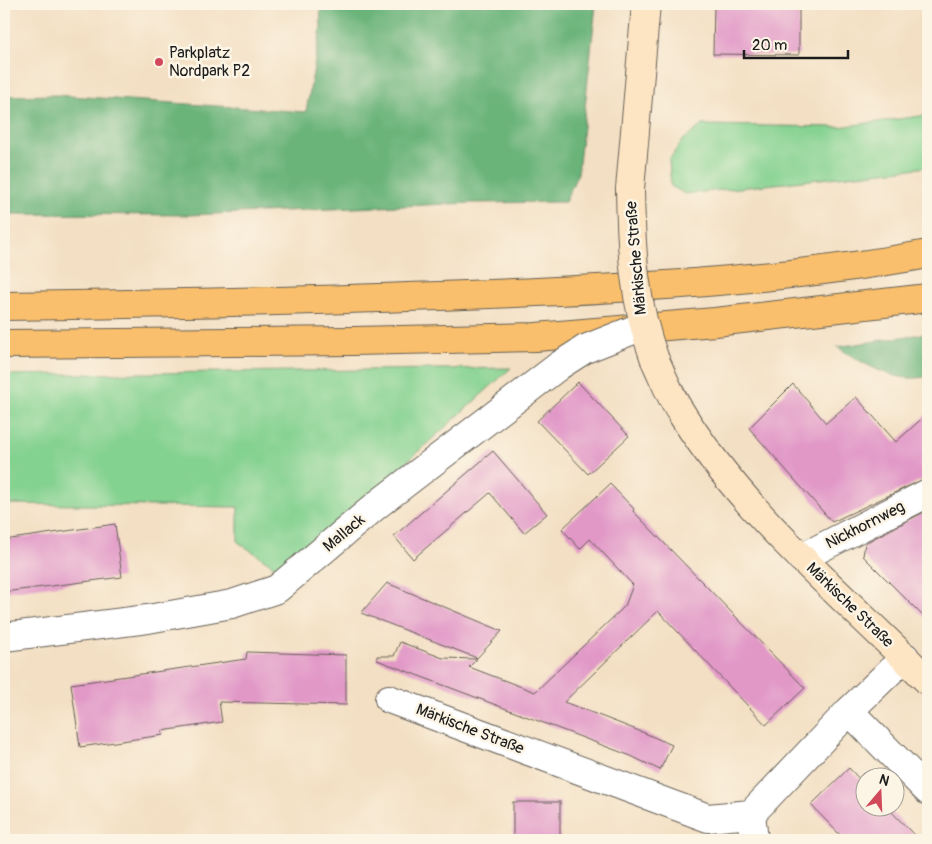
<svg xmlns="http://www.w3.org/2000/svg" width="932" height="844" viewBox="0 0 932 844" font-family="Pangolin,sans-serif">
<rect width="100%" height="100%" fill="#fcf5e5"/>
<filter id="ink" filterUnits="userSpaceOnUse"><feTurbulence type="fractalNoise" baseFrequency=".02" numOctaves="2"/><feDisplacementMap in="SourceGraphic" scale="10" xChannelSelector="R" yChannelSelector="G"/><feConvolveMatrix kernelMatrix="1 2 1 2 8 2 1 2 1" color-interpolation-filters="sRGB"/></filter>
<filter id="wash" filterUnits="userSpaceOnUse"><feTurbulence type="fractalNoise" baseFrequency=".0096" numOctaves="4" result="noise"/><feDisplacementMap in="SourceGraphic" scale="20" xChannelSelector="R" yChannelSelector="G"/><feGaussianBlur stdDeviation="1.12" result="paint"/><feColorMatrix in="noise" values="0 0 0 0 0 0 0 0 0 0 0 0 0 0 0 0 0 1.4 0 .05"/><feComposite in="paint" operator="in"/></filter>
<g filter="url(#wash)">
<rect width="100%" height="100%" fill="#f3dfc3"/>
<g fill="#84d290" stroke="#507756">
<polygon points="928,115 928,167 685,194 671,186 669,160 682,141 702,125 839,127"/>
<polygon points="511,368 360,504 277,568 238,542 238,507 4,504 4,375"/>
</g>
<g fill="#6bb47a" stroke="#44684b">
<polygon points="320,4 596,4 578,173 565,202 472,203 190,215 4,214 4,96 55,95 306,112 321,28"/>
<path d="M928 333V376C896 385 863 363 837 347Z"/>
</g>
<g id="blocks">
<g fill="#e198c7">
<polygon points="714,4 799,4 799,55 713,54"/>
<polygon points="578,382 629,436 588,474 537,421"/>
<polygon points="793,384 826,423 856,397 896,442 928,413 928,477 832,522 749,428"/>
<polygon points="493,451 547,514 524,533 490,493 413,559 394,536"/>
<polygon points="610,484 634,509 633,511 805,688 766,725 658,611 564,702 642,732 672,745 660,770 631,756 377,660 377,656 394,656 400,642 443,658 477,659 469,667 535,692 625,606 633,585 590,539 580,549 562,529"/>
<polygon points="928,510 928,621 863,556 865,543"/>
<polygon points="115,524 122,577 4,592 4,540"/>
<polygon points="387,583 502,631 477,658 361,613"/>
<polygon points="247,652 346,655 346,705 219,702 222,722 162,731 163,735 80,747 71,684 246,659"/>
<polygon points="849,768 864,784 864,806 886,806 919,840 845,840 811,805"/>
<rect x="513" y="802" width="47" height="38"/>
</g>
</g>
</g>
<g filter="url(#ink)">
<use href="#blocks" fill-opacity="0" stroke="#676056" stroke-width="1"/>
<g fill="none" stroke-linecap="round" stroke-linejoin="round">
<defs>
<g id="street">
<polyline points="801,558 928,493"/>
<polyline points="4,637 148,619 232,604 277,589 378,504 560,365"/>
<polyline points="389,699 708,818 751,814 849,711 905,657"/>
<polyline points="849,711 928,791"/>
<polyline points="751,814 754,840"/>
</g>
<g id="secondary">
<polyline points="630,189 646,4"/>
<path d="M655 360C663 377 670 396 680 411 745 516 842 594 928 681"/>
</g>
<g id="highway">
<path d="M4 306C157 304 311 301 465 295 619 289 776 282 928 254"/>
<polyline points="4,344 353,341 536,337 715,322 928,298"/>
</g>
</defs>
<use href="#street" stroke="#676056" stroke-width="30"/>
<use href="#secondary" stroke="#676056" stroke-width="30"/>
<use href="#highway" stroke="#676056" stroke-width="30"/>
<use href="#street" stroke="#fff" stroke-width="28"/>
<use href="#secondary" stroke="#fde5c4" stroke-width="28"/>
<use href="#highway" stroke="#f9bf6c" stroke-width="28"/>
<defs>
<polyline id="street-bridge" points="560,365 585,349 643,326"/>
<path id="secondary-bridge" d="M630 189C631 250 634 303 655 360"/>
</defs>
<use href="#street-bridge" stroke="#676056" stroke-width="30" stroke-linecap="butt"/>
<use href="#secondary-bridge" stroke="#676056" stroke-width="30" stroke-linecap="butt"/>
<use href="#street-bridge" stroke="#fff" stroke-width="28"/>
<use href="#secondary-bridge" stroke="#fde5c4" stroke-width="28"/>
</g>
</g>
<circle fill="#d1495b" stroke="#fcf5e5" stroke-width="2" cx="159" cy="62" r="5"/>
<g text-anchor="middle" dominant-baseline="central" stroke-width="5" stroke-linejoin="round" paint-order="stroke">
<g font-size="16" fill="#1c1c1c" stroke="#fcf5e5" text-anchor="start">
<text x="169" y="53">Parkplatz<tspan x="169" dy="18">Nordpark P2</tspan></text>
</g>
<g font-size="16" fill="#1c1c1c" stroke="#fcf5e5">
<text transform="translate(636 258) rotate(-95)">Märkische Straße</text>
<text transform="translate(865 525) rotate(-27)">Nickhornweg</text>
<text transform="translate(344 533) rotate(-40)">Mallack</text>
<text transform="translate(850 605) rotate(44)">Märkische Straße</text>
<text transform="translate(470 729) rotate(21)">Märkische Straße</text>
</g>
</g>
<rect width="932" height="844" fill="none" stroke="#fcf5e5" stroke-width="20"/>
<g transform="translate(880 792) rotate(19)"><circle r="24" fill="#fcf5e5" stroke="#a29e95"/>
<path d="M0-4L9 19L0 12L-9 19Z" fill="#d1495b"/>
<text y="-8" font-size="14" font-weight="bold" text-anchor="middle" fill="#1c1c1c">N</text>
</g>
<path d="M744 50v8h104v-8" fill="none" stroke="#1c1c1c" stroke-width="2.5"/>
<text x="752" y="50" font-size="15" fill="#1c1c1c" stroke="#fcf5e5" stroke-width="4" paint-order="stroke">20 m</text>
</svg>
